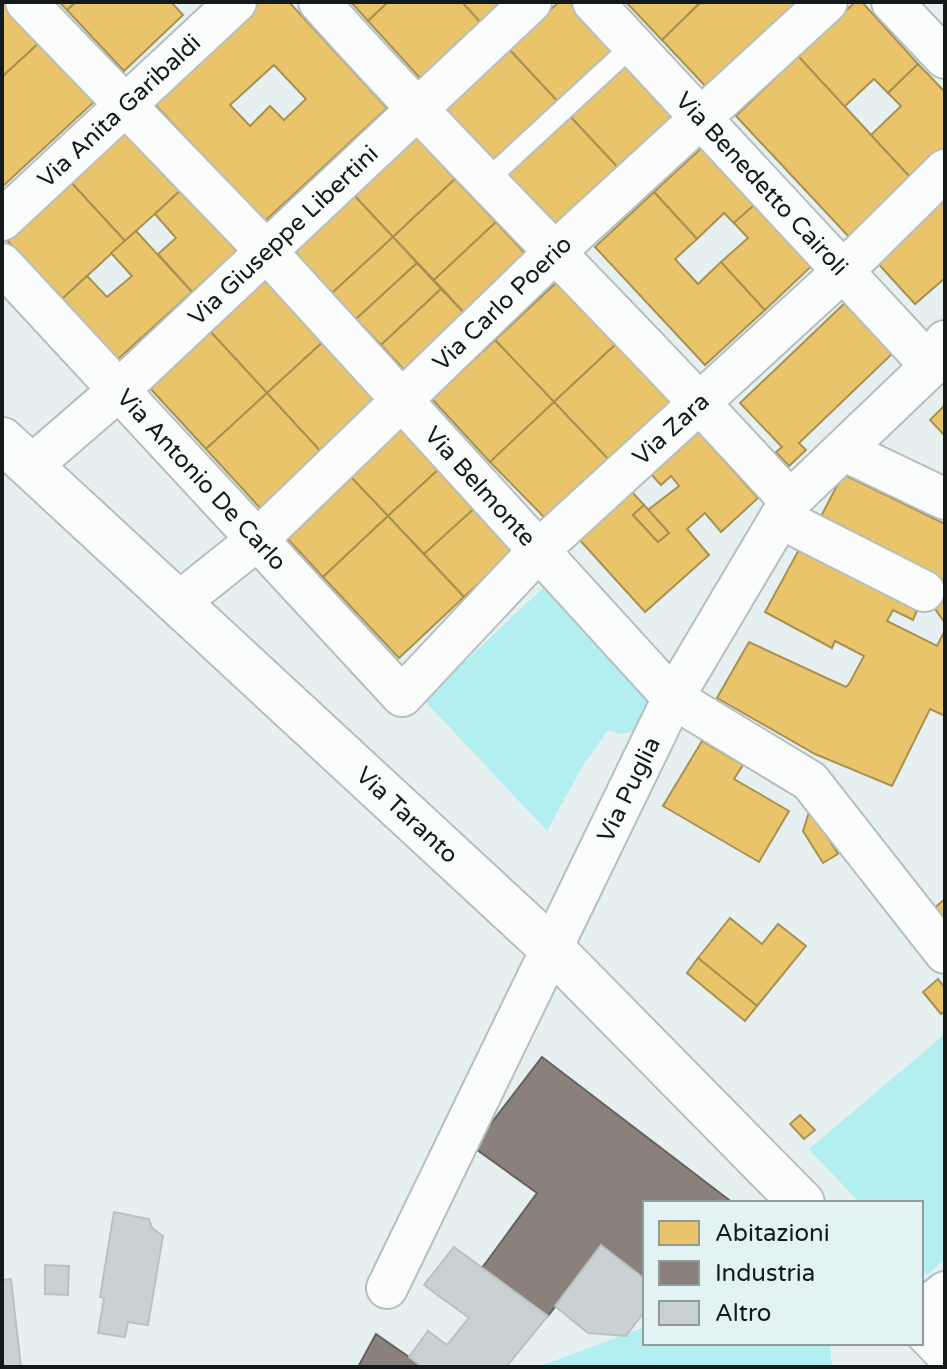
<svg xmlns="http://www.w3.org/2000/svg" width="947" height="1369" viewBox="0 0 947 1369" font-family="'Varela Round',sans-serif">
<rect width="100%" height="100%" fill="#e7f0f0"/>
<g fill="#b3eef1">
<polygon points="546,585 657,702 640,731 619,734 608,730 582,767 547,831 424,700"/>
<polygon points="945,1034 945,1259 927,1275 921,1268 921,1203 860,1203 809,1149"/>
<polygon points="645,1327 645,1343 830,1343 832,1367 538,1367"/>
</g>
<g fill="#e9c46a" stroke="#a99152" stroke-width="2" fill-rule="evenodd">
<polygon points="2,2 41,41 2,77"/>
<polygon points="59,2 76,2 67,10"/>
<polygon points="76,2 171,2 183,15 124,71 67,10"/>
<path d="M255 2H289L387 108 264 222 150 99ZM274 65 306 99 284 120 270 106 250 126 230 105Z"/>
<polygon points="351,2 388,2 368,21"/>
<polygon points="388,2 462,2 482,24 421,79 368,21"/>
<polygon points="462,2 505,2 482,24"/>
<polygon points="559,2 578,2 619,48 559,103 508,48"/>
<polygon points="626,2 701,2 662,40"/>
<polygon points="701,2 801,2 709,90 662,40"/>
<polygon points="855,2 862,2 918,64 888,93 874,79 844,107 798,56"/>
<polygon points="41,41 96,100 2,187 2,77"/>
<polygon points="508,48 559,103 493,163 442,107"/>
<polygon points="798,56 912,179 850,238 736,116"/>
<polygon points="629,59 682,116 621,171 568,114"/>
<polygon points="918,64 945,92 945,147 912,179 871,135 901,106 888,93"/>
<polygon points="568,114 621,171 556,230 503,172"/>
<polygon points="124,128 181,190 125,241 68,179"/>
<polygon points="414,134 455,179 393,237 351,192"/>
<polygon points="711,139 764,196 734,223 724,213 697,239 654,192"/>
<polygon points="68,179 125,241 61,300 4,237"/>
<polygon points="455,179 496,222 434,280 393,237"/>
<polygon points="181,190 237,251 192,292 158,254 176,238 155,214"/>
<polygon points="351,192 393,237 332,293 291,248"/>
<polygon points="654,192 697,239 675,259 698,284 721,262 765,310 705,365 595,247"/>
<polygon points="945,194 945,278 915,304 874,259"/>
<polygon points="764,196 821,257 765,310 721,262 748,238 734,223"/>
<polygon points="496,222 529,258 467,316 434,280"/>
<polygon points="136,231 192,292 117,360 61,300 87,276 107,297 132,276 111,253"/>
<polygon points="393,237 417,263 356,319 332,293"/>
<polygon points="417,263 441,289 381,345 356,319"/>
<polygon points="267,277 325,340 267,393 209,330"/>
<polygon points="557,282 616,344 554,402 495,340"/>
<polygon points="441,289 467,316 406,372 381,345"/>
<polygon points="847,301 895,351 799,443 806,450 789,466 776,452 782,447 740,403"/>
<polygon points="209,330 267,393 206,449 148,386"/>
<polygon points="325,340 380,401 322,453 267,393"/>
<polygon points="495,340 554,402 490,462 432,399"/>
<polygon points="616,344 671,402 609,460 554,402"/>
<polygon points="267,393 322,453 261,509 206,449"/>
<polygon points="554,402 609,460 546,519 490,462"/>
<polygon points="945,405 945,436 930,420"/>
<polygon points="402,426 441,467 388,516 349,475"/>
<polygon points="697,430 758,498 721,532 705,513 687,529 709,555 645,612 578,538 631,491 644,505 633,515 658,542 669,533 648,510 679,486 671,476 661,485 650,473"/>
<polygon points="441,467 477,506 424,554 388,516"/>
<polygon points="843,474 945,524 945,623 935,609 941,591 816,526"/>
<polygon points="349,475 388,516 323,577 285,536"/>
<polygon points="644,505 669,533 658,542 633,515"/>
<polygon points="477,506 517,548 464,597 424,554"/>
<polygon points="388,516 464,597 399,658 323,577"/>
<polygon points="802,544 919,606 913,620 893,610 887,621 937,646 945,630 945,716 930,709 892,786 815,754 717,698 749,642 846,687 849,684 864,656 835,641 832,648 765,612"/>
<polygon points="702,741 743,765 734,779 789,811 759,862 663,806"/>
<polygon points="810,809 838,854 823,863 803,831"/>
<polygon points="945,899 945,922 933,909"/>
<polygon points="730,918 762,944 778,924 806,946 757,1006 698,958"/>
<polygon points="698,958 757,1006 745,1021 687,973"/>
<polygon points="938,979 945,988 945,1011 941,1014 923,992"/>
<polygon points="800,1115 815,1130 804,1139 790,1124"/>
</g>
<g fill="#8a817c" stroke="#67625e" stroke-width="2">
<polygon points="542,1057 733,1203 645,1203 645,1279 601,1245 548,1316 482,1268 537,1193 473,1147"/>
<polygon points="376,1334 409,1357 422,1367 358,1367"/>
</g>
<g fill="#cad1d2" stroke="#bac1c1" stroke-width="2">
<polygon points="114,1212 149,1219 152,1228 163,1236 148,1325 128,1322 125,1337 98,1333 104,1298 100,1297"/>
<polygon points="601,1245 645,1279 645,1311 626,1336 588,1333 555,1306"/>
<polygon points="454,1247 548,1316 506,1367 422,1367 409,1357 428,1331 447,1345 469,1318 424,1285"/>
<polygon points="45,1265 69,1266 68,1295 45,1294"/>
<polygon points="11,1279 21,1367 2,1367 2,1280"/>
</g>
<g fill="none" stroke-linecap="round" stroke-linejoin="round">
<defs>
<polyline id="lane" points="486,181 632,46"/>
<g id="street">
<path id="s1" d="M26 2 266 251 673 698 810 781 945 953"/>
<path d="M319 2C472 173 637 331 790 501"/>
<path id="s2" d="M593 2 931 366"/>
<polyline points="892,2 945,58"/>
<path id="s3" d="M2 220 236 2"/>
<path id="s4" d="M2 264 402 696 540 549 842 272 945 170"/>
<polyline points="845,451 945,499"/>
<path id="s5" d="M31 466 120 389 531 2"/>
<polyline points="780,518 924,591"/>
<path id="s6" d="M178 603 257 540 556 251 827 2"/>
<path id="s7" d="M387 1288 673 698 790 501 931 366 945 341"/>
<polyline points="921,1312 945,1292"/>
</g>
<g id="secondary">
<path id="s8" d="M2 440 551 948 802 1203"/>
<polyline points="921,1325 945,1350"/>
</g>
</defs>
<use href="#lane" stroke="#b7bebe" stroke-width="24"/>
<use href="#street" stroke="#b7bebe" stroke-width="44"/>
<use href="#secondary" stroke="#b7bebe" stroke-width="48"/>
<use href="#lane" stroke="#fbfdfd" stroke-width="20"/>
<use href="#street" stroke="#fbfdfd" stroke-width="40"/>
<use href="#secondary" stroke="#fbfdfd" stroke-width="44"/>
</g>
<g text-anchor="middle" dominant-baseline="central" stroke-width="8" stroke-linejoin="round" paint-order="stroke">
<g font-size="24" fill="#141919" stroke="#e3f3f4">
<text stroke="none"><textPath href="#s3" startOffset="160">Via Anita Garibaldi</textPath></text>
<text stroke="none"><textPath href="#s2" startOffset="248">Via Benedetto Cairoli</textPath></text>
<text stroke="none"><textPath href="#s5" startOffset="342">Via Giuseppe Libertini</textPath></text>
<text stroke="none"><textPath href="#s6" startOffset="442">Via Carlo Poerio</textPath></text>
<text stroke="none"><textPath href="#s4" startOffset="968">Via Zara</textPath></text>
<text stroke="none"><textPath href="#s4" startOffset="294">Via Antonio De Carlo</textPath></text>
<text stroke="none"><textPath href="#s1" startOffset="664">Via Belmonte</textPath></text>
<text stroke="none"><textPath href="#s7" startOffset="554">Via Puglia</textPath></text>
<text stroke="none"><textPath href="#s8" startOffset="552">Via Taranto</textPath></text>
</g>
</g>
<rect width="947" height="1369" fill="none" stroke="#141919" stroke-width="8"/>
<rect x="643" y="1201" width="280" height="144" fill="#e3f3f4" stroke="#909c9c" stroke-width="2"/>
<rect x="659" y="1221" width="40" height="24" fill="#e9c46a" stroke="#909c9c" stroke-width="2"/>
<text x="715" y="1241" font-size="24" fill="#141919">Abitazioni</text>
<rect x="659" y="1261" width="40" height="24" fill="#8a817c" stroke="#909c9c" stroke-width="2"/>
<text x="715" y="1281" font-size="24" fill="#141919">Industria</text>
<rect x="659" y="1301" width="40" height="24" fill="#cad1d2" stroke="#909c9c" stroke-width="2"/>
<text x="715" y="1321" font-size="24" fill="#141919">Altro</text>
</svg>
